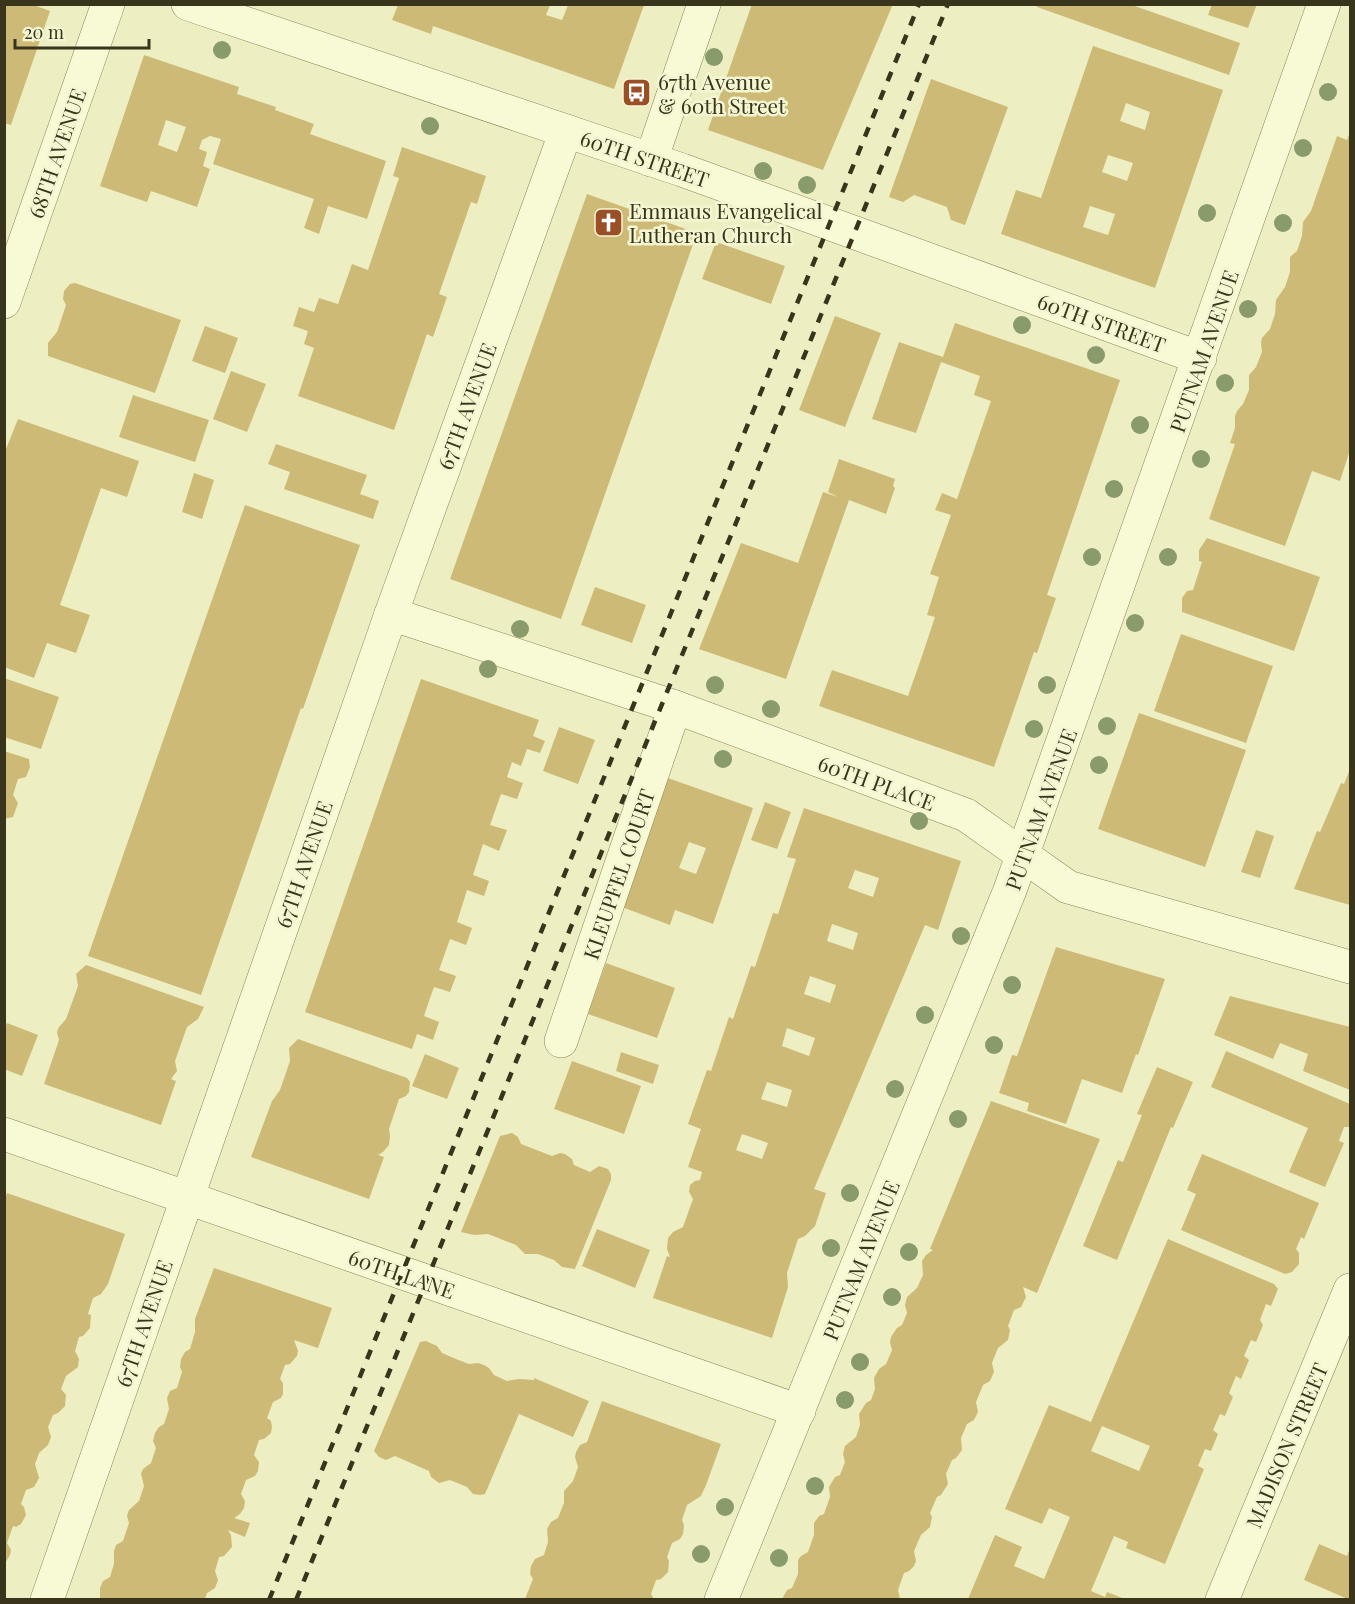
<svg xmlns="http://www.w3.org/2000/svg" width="1355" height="1604" viewBox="0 0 1355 1604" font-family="'Playfair Display',serif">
<rect width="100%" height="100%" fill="#edefc2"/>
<g fill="#ceba77" fill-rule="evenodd">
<polygon points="4,4 31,4 50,11 11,125 4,123"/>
<polygon points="752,4 893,4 823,170 708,130"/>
<polygon points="1038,4 1129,4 1240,43 1229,75 1037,7"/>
<polygon points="1212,4 1257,4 1248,28 1208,15"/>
<polygon points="398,5 550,5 546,15 562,20 568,5 644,5 614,89 433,26 431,34 392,20"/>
<path d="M1093 46 1223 90 1155 288 1001 234 1016 190 1041 198ZM1126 103 1150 112 1145 130 1120 121ZM1108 155 1133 163 1127 181 1102 172ZM1090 206 1115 214 1108 235 1083 227Z"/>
<path d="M144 55 239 87 237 94 276 107 275 110 314 124 310 134 386 161 367 219 328 206 319 234 304 228 314 199 213 164 221 139 210 136 202 140 199 149 207 152 203 166 210 169 197 207 151 191 147 202 100 186ZM166 120 186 127 177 152 158 145Z"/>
<polygon points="931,79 1008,107 965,225 951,220 947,207 914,195 903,202 889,197"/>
<polygon points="1350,132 1350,450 1340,481 1312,471 1285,546 1209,519 1235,444 1230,443 1235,428 1235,416 1237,411 1243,404 1249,390 1249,375 1256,367 1262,352 1261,343 1262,338 1270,329 1275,314 1276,300 1285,287 1290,272 1290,257 1297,251 1302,236 1303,222 1311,211 1337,136 1347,140"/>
<polygon points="402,147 486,176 477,204 471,202 439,294 447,297 433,337 427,334 394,430 298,396 314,348 304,344 308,331 293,326 299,307 314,312 319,298 338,304 352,264 368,270 399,178 393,176"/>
<polygon points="587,194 697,233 561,619 450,579"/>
<polygon points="716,242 785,266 771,304 702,279"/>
<polygon points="75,283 181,320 155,393 48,356 48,343 57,332 66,305 63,299 64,291 70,284"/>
<polygon points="835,316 881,333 845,427 799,410"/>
<polygon points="955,323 1120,380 1047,595 1056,598 1037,653 1034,652 994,767 819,706 832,670 908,696 922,656 935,617 927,615 939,577 930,574 951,515 935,510 942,493 957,499 991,401 974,395 980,376 941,362 916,433 872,419 899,342 943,357"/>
<polygon points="205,326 238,338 225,373 192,361"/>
<polygon points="231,371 266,384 247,432 213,419"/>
<polygon points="133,395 209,420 195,462 119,437"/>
<polygon points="18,419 139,461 127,497 101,488 60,605 90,615 76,653 47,643 34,678 4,667 4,454"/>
<polygon points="276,444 367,475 360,494 379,501 373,519 284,489 290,472 268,464"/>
<polygon points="839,459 895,479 893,486 895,488 886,514 849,500 786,679 699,649 741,543 798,563 823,492 838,497 828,492"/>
<polygon points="194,473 214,480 202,519 182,512"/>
<polygon points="245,505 360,545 303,709 301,708 201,995 88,956"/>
<polygon points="1207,538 1320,577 1294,651 1182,612 1182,598 1187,591 1193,590 1202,562 1199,561 1199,550"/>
<polygon points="595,587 646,605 632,643 581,625"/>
<polygon points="1181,634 1273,666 1246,743 1154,711"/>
<polygon points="4,678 59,697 41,749 4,737"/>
<polygon points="421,679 539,720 533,736 545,741 540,753 527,749 521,766 512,762 507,777 523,783 517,799 501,794 490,825 507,830 499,851 483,844 473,875 489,881 484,896 467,890 457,922 472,928 466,945 450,939 439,970 456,976 450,992 434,987 429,1001 424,1016 439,1022 433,1040 417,1034 412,1049 305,1012"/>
<polygon points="1139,713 1246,750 1205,867 1098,829"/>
<polygon points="559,727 595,740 578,784 543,771"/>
<polygon points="4,751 29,759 30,767 26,777 18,779 13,795 18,803 13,817 4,819"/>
<polygon points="1350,769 1350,905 1294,889 1317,831 1320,832 1341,783 1344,784"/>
<path d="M665 777 753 808 713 924 675 910 670 925 619 906ZM689 842 706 848 696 874 679 868Z"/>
<polygon points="765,802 791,812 777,849 751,840"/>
<path d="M804 808 961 861 938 930 925 925 814 1189 826 1193 815 1226 805 1236 798 1239 787 1273 788 1287 772 1338 653 1298 667 1256 670 1257 667 1249 668 1238 673 1232 683 1227 693 1199 689 1192 690 1185 695 1181 700 1180 702 1172 688 1167 701 1129 688 1124 707 1070 711 1071 729 1017 733 1019 751 966 755 967 773 913 778 914 796 859 787 857ZM855 870 879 878 873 897 848 888ZM832 924 858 933 853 950 827 941ZM810 976 836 985 830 1003 804 994ZM787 1028 815 1038 809 1056 782 1046ZM767 1082 792 1090 787 1107 761 1099ZM742 1134 768 1143 762 1159 736 1150Z"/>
<polygon points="1256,830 1274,836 1260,878 1241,872"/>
<polygon points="1056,947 1165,979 1138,1055 1136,1054 1122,1093 1082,1079 1066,1124 1027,1111 1029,1103 999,1093 1012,1055 1017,1056"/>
<polygon points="606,963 675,988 657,1038 588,1014"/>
<polygon points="86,965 204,1007 198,1019 187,1027 175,1061 177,1071 171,1079 176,1081 161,1125 44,1084 59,1040 57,1032 59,1027 66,1019 78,986 76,974"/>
<polygon points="1230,996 1350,1027 1350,1090 1303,1071 1308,1054 1280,1043 1273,1059 1214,1035"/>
<polygon points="7,1023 38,1035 22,1076 4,1069 4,1030"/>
<polygon points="298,1039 407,1078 410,1082 409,1092 406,1096 399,1099 389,1129 390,1136 389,1145 383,1152 378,1155 384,1157 369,1199 251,1157 272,1101 280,1090 290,1061 289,1048"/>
<polygon points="1226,1051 1350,1104 1350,1127 1344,1127 1339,1141 1344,1143 1325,1187 1289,1172 1308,1128 1211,1087"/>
<polygon points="621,1052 659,1065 653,1084 616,1071"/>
<polygon points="425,1054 459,1068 447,1099 412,1086"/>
<polygon points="572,1061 641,1086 624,1134 554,1109"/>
<polygon points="1157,1067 1193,1082 1173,1128 1171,1127 1117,1260 1083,1246 1118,1160 1123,1162 1142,1115 1137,1114"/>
<polygon points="991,1101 1100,1139 1037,1293 1023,1287 1026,1297 1021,1307 1014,1310 1008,1326 1010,1330 1008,1340 998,1348 992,1363 994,1372 990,1381 983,1385 976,1402 978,1412 974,1420 967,1424 961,1438 962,1450 956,1458 952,1460 946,1474 948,1484 941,1495 937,1497 930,1513 932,1517 930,1527 921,1535 914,1551 916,1561 914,1566 909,1571 904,1573 898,1590 900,1599 782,1599 787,1590 792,1588 798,1574 798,1560 801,1556 808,1552 814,1535 814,1523 819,1516 824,1514 830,1497 829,1487 835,1477 840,1475 845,1462 843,1454 845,1446 856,1437 860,1425 859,1414 866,1403 871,1400 875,1389 874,1378 879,1369 886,1364 892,1350 890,1342 891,1337 897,1328 902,1325 907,1313 905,1305 907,1297 917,1288 923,1275 922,1261 926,1255 933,1250 930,1249"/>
<polygon points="512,1133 518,1137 521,1144 552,1156 560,1153 565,1154 572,1159 574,1165 590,1172 599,1166 608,1169 611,1174 611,1180 575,1269 562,1267 554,1260 538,1254 525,1254 516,1245 488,1234 474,1235 461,1232 500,1136"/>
<polygon points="1202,1154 1319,1203 1304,1239 1301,1237 1296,1249 1299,1253 1299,1264 1292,1272 1285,1274 1181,1230 1196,1194 1187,1190"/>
<polygon points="7,1193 125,1234 108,1284 101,1294 93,1298 88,1314 91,1315 90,1328 83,1336 79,1337 75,1351 79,1359 78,1367 66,1376 61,1389 66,1395 65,1406 58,1413 53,1415 48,1427 51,1437 48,1445 39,1453 35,1464 39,1478 34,1487 26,1490 21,1504 24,1507 26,1515 21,1524 16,1527 13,1526 7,1543 11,1550 10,1555 4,1565 4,1201"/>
<polygon points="597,1229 650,1250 635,1288 582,1266"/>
<path d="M1168 1239 1274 1284 1278 1289 1271 1306 1266 1304 1260 1320 1263 1325 1256 1342 1251 1340 1244 1356 1249 1360 1241 1379 1236 1376 1229 1393 1233 1397 1225 1416 1220 1414 1213 1430 1218 1434 1211 1451 1205 1449 1198 1466 1204 1469 1165 1564 1126 1548 1128 1542 1114 1536 1091 1591 1105 1597 1107 1592 1125 1599H968L995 1535 1022 1547 1014 1566 1044 1579 1070 1517 1049 1508 1042 1524 1005 1509 1049 1405 1091 1422ZM1102 1426 1150 1446 1139 1471 1091 1451Z"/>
<polygon points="214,1268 332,1308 318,1348 294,1340 298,1351 297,1356 290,1364 285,1365 280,1379 283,1383 283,1394 281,1398 273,1402 267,1418 271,1421 272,1427 271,1433 264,1439 259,1440 254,1455 259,1462 258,1471 255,1476 246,1480 241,1494 245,1501 244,1508 240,1514 234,1518 250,1523 245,1537 228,1530 231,1535 232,1547 224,1556 219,1557 215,1571 218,1580 215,1588 207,1593 205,1599 100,1599 100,1588 103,1581 110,1577 114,1564 114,1551 116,1545 123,1541 129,1523 127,1516 129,1510 139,1501 144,1486 141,1474 143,1469 151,1463 156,1448 153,1441 155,1433 159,1427 164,1424 169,1409 167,1398 170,1391 177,1388 182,1372 180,1367 181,1359 185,1352 190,1349 195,1332 195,1319"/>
<polygon points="426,1341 437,1346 442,1353 456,1359 469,1364 478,1363 484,1365 489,1368 494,1375 507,1381 519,1379 534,1380 534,1378 589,1401 573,1437 519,1414 485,1494 480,1495 473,1494 467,1487 450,1480 439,1483 431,1477 429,1471 395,1456 386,1460 379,1457 374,1451 420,1342"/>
<polygon points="602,1401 721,1444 706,1485 701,1496 687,1505 682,1520 684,1525 683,1534 680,1539 672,1543 667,1557 669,1561 668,1572 661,1579 656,1580 651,1594 654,1599 525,1599 533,1579 530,1574 531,1566 535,1559 544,1555 548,1542 547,1529 551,1522 558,1518 564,1503 564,1491 573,1481 578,1467 575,1457 576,1452 580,1445 587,1442"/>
<polygon points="1319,1544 1347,1556 1350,1548 1350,1600 1304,1580"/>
</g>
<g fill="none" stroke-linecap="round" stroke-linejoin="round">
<defs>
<g id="minor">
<polyline points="188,4 682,170 1200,358"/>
<polyline points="651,160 704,4"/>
<polyline points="4,302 108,4"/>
<polyline points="391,614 675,707 966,815 1068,887 1350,967"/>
<polyline points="561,1041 675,707"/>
<polyline points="4,1134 799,1411"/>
<polyline points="47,1600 391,614 566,131"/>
<polyline points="721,1600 1010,890 1324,4"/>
<polyline points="1222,1600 1350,1290"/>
</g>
</defs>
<use href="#minor" stroke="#8a8459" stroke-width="34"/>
<use href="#minor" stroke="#f8fad6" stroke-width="33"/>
<g stroke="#39351d" stroke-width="4.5" stroke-dasharray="10 10" stroke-linecap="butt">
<polyline points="269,1600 919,4"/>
<polyline points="296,1600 948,4"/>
</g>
</g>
<g fill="#899b6b">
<circle cx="222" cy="50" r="9"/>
<circle cx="714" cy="57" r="9"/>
<circle cx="1328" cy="92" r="9"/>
<circle cx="430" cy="126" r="9"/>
<circle cx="1303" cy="148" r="9"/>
<circle cx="763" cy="171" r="9"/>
<circle cx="807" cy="185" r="9"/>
<circle cx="1207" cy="213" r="9"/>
<circle cx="1283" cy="223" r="9"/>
<circle cx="1248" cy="309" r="9"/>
<circle cx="1022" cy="325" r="9"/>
<circle cx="1096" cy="355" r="9"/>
<circle cx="1225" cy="383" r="9"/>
<circle cx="1140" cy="425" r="9"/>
<circle cx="1201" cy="459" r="9"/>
<circle cx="1114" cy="489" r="9"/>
<circle cx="1092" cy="557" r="9"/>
<circle cx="1168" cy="557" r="9"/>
<circle cx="1135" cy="623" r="9"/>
<circle cx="520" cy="629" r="9"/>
<circle cx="488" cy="669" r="9"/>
<circle cx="715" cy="685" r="9"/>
<circle cx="1047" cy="685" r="9"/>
<circle cx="771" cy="709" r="9"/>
<circle cx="1107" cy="726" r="9"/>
<circle cx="1034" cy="729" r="9"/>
<circle cx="723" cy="759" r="9"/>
<circle cx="1099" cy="765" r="9"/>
<circle cx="919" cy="821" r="9"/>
<circle cx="961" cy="936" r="9"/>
<circle cx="1012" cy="985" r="9"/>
<circle cx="925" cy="1015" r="9"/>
<circle cx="994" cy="1045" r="9"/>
<circle cx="895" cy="1089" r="9"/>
<circle cx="958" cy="1119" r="9"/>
<circle cx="850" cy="1193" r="9"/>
<circle cx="831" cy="1248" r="9"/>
<circle cx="909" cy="1252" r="9"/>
<circle cx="892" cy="1297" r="9"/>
<circle cx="860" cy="1362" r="9"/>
<circle cx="845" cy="1400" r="9"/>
<circle cx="815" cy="1486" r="9"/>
<circle cx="725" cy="1507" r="9"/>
<circle cx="701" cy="1554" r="9"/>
<circle cx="779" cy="1558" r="9"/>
</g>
<defs>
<symbol id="bus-square" viewBox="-11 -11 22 22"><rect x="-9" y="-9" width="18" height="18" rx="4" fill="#9a4f27" stroke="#f4f6d2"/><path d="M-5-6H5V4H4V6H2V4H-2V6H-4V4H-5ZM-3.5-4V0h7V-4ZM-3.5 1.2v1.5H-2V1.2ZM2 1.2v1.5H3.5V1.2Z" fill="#fff"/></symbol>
<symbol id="church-square" viewBox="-11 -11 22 22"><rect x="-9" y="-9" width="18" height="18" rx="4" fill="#9a4f27" stroke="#f4f6d2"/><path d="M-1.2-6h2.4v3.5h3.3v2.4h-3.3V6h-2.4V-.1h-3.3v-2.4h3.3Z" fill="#fff"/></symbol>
</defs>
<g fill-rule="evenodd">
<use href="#bus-square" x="620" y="76" width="33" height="33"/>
<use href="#church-square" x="592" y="206" width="33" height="33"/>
</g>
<g text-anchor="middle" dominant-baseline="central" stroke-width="5" stroke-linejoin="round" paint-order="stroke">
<g font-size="21" fill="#39351d" stroke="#f4f6d2" text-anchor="start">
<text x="658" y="81">67th Avenue<tspan x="658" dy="24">&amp; 60th Street</tspan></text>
<text x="629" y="210">Emmaus Evangelical<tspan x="629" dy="24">Lutheran Church</tspan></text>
</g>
<g font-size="21" fill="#39351d" stroke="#f4f6d2">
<text transform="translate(56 153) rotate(-71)">68TH AVENUE</text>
<text transform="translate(645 158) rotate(19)">60TH STREET</text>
<text transform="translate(1102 322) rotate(20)">60TH STREET</text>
<text transform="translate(1203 351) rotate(-71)">PUTNAM AVENUE</text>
<text transform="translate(466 406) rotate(-70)">67TH AVENUE</text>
<text transform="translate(877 782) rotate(20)">60TH PLACE</text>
<text transform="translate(1040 809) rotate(-70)">PUTNAM AVENUE</text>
<text transform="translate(303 864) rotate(-71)">67TH AVENUE</text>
<text transform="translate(618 874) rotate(-71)">KLEUPFEL COURT</text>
<text transform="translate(860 1260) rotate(-68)">PUTNAM AVENUE</text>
<text transform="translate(402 1273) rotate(19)">60TH LANE</text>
<text transform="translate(143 1323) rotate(-71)">67TH AVENUE</text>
<text transform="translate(1286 1445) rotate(-67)">MADISON STREET</text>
</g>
</g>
<rect width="1355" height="1604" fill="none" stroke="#39351d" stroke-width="12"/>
<path d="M15 39v9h134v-9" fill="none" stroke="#39351d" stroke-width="3"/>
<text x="24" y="39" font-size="18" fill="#39351d" stroke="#f4f6d2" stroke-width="4.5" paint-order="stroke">20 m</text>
</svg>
